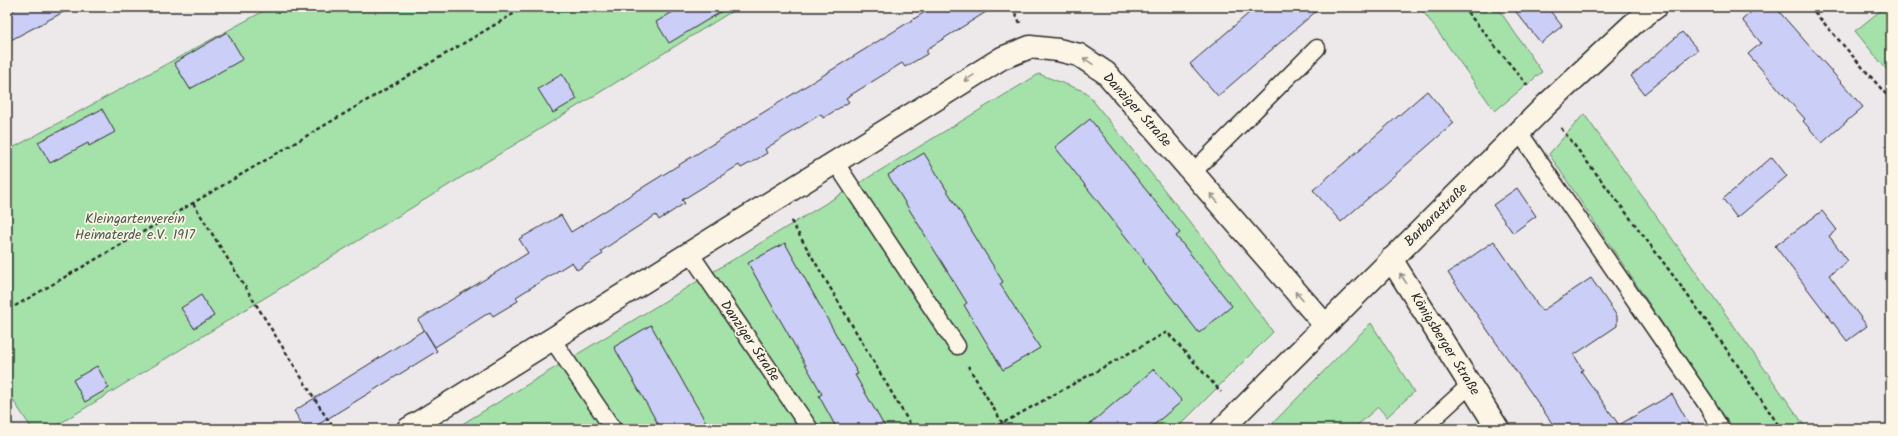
<svg xmlns="http://www.w3.org/2000/svg" width="1898" height="436" viewBox="0 0 1898 436" font-family="Kalam,sans-serif">
<rect width="100%" height="100%" fill="#ede9ea"/>
<filter id="ink" filterUnits="userSpaceOnUse"><feTurbulence type="fractalNoise" baseFrequency=".025" numOctaves="2"/><feDisplacementMap in="SourceGraphic" scale="8" xChannelSelector="R" yChannelSelector="G"/><feConvolveMatrix kernelMatrix="1 2 1 2 8 2 1 2 1" color-interpolation-filters="sRGB"/></filter>
<g filter="url(#ink)">
<g fill="#a4e2aa" stroke="#68866a">
<polygon points="271,7 739,7 51,429 32,429 7,391 7,151"/>
<polygon points="1420,7 1497,7 1542,72 1495,111"/>
<polygon points="1885,7 1891,7 1891,75 1855,31"/>
<polygon points="1039,74 1086,92 1221,261 1273,332 1176,429 454,429"/>
<polygon points="1584,114 1807,429 1733,429 1549,154"/>
<polygon points="1371,323 1414,392 1387,417 1378,407 1353,429 1267,429"/>
</g>
<g fill="#cbcef7" stroke="#2b2b2b">
<polygon points="19,7 73,7 7,42 7,14"/>
<polygon points="681,7 729,7 669,43 656,22"/>
<polygon points="933,7 994,7 927,49 927,54 905,67 902,63 846,98 849,102 823,118 821,114 765,149 767,153 754,161 741,168 739,165 682,200 685,203 659,220 656,215 628,233 601,251 603,254 577,270 572,262 516,297 518,301 493,316 490,312 435,347 418,320 528,253 519,239 561,215 571,232"/>
<polygon points="1256,7 1321,7 1218,96 1190,64"/>
<polygon points="1512,7 1547,7 1562,26 1541,43"/>
<polygon points="1757,7 1775,7 1863,107 1822,143 1803,121 1805,119 1748,54 1761,43 1742,20"/>
<polygon points="227,32 243,59 190,89 174,63"/>
<polygon points="1682,32 1698,50 1644,94 1631,76"/>
<polygon points="562,74 577,99 553,113 538,89"/>
<polygon points="1427,91 1454,123 1341,222 1313,190"/>
<polygon points="102,109 115,132 89,146 88,143 50,163 38,142"/>
<polygon points="1090,119 1180,233 1176,236 1232,306 1199,333 1143,261 1144,260 1055,147"/>
<polygon points="924,153 1003,282 1000,284 1040,348 1003,370 964,305 967,303 888,175"/>
<polygon points="1772,157 1787,176 1737,218 1723,199"/>
<polygon points="1517,188 1536,216 1513,233 1493,205"/>
<polygon points="1822,211 1837,230 1829,236 1848,261 1829,275 1867,326 1847,341 1775,246"/>
<polygon points="1494,241 1542,311 1591,278 1617,316 1617,326 1574,355 1583,370 1581,371 1619,425 1672,394 1692,429 1556,429 1448,273"/>
<polygon points="785,243 858,374 855,375 886,429 837,429 819,396 822,394 748,263"/>
<polygon points="201,295 214,316 194,328 181,308"/>
<polygon points="651,325 688,391 710,429 661,429 614,347"/>
<polygon points="424,330 437,351 311,429 305,429 294,411"/>
<polygon points="97,366 109,388 85,402 73,380"/>
<polygon points="1154,369 1182,401 1149,429 1084,429"/>
</g>
<g fill="none" stroke-linecap="round" stroke-linejoin="round">
<defs>
<g id="service">
<polyline points="1519,132 1705,402 1721,429"/>
<polyline points="835,162 957,346"/>
<polyline points="1192,173 1317,48"/>
<polyline points="690,253 810,429"/>
<polyline points="552,339 613,429"/>
<polyline points="1422,429 1471,384"/>
</g>
<g id="minor">
<polyline points="1391,259 1498,429"/>
<polyline points="408,429 1002,58 1030,47 1058,50 1079,55 1106,73 1325,325"/>
<polyline points="1222,429 1545,106 1633,24 1656,7"/>
</g>
</defs>
<use href="#service" stroke="#2b2b2b" stroke-width="19"/>
<use href="#minor" stroke="#2b2b2b" stroke-width="25"/>
<g stroke="#2b2b2b" stroke-width="2.5" stroke-dasharray="4 3" stroke-linecap="butt">
<polyline points="1012,7 1020,23"/>
<polyline points="1463,7 1528,86"/>
<polyline points="1810,7 1891,100"/>
<path d="M1561 128C1637 226 1712 325 1781 429"/>
<polyline points="193,203 326,417 335,429"/>
<polyline points="791,221 913,429"/>
<polyline points="15,306 193,203 525,7"/>
<polyline points="968,366 1003,424"/>
<polyline points="992,429 1167,332 1221,392"/>
</g>
<use href="#service" stroke="#fcf5e5" stroke-width="16"/>
<use href="#minor" stroke="#fcf5e5" stroke-width="22"/>
</g>
<defs><path id="oneway-shaft" d="M-6 0H5M1.5-3L5.5 0L1.5 3" fill="none" stroke-width="1.6" stroke-linecap="round" stroke-linejoin="round"/></defs>
<g stroke="#949088">
<use href="#oneway-shaft" transform="translate(1088 61) rotate(-146)"/>
<use href="#oneway-shaft" transform="translate(969 78) rotate(148)"/>
<use href="#oneway-shaft" transform="translate(1214 198) rotate(-131)"/>
<use href="#oneway-shaft" transform="translate(1403 278) rotate(-123)"/>
<use href="#oneway-shaft" transform="translate(1299 296) rotate(-131)"/>
</g>
</g>
<g text-anchor="middle" dominant-baseline="central" stroke-width="3.5" stroke-linejoin="round" paint-order="stroke">
<g font-size="14" fill="#2b2b2b" stroke="#fcf5e5">
<text transform="translate(1137 110) rotate(48)">Danziger Straße</text>
<text transform="translate(1436 215) rotate(-45)">Barbarastraße</text>
<text transform="translate(750 341) rotate(56)">Danziger Straße</text>
<text transform="translate(1445 344) rotate(58)">Königsberger Straße</text>
</g>
<g font-size="14" fill="#49594b" stroke="#fcf5e5">
<text x="135" y="219">Kleingartenverein<tspan x="135" dy="16">Heimaterde e.V. 1917</tspan></text>
</g>
</g>
<rect width="1898" height="436" fill="none" stroke="#fcf5e5" stroke-width="24"/>
<rect x="12" y="12" width="1874" height="412" fill="none" stroke="#2b2b2b" stroke-width="1.5" filter="url(#ink)"/>
</svg>
